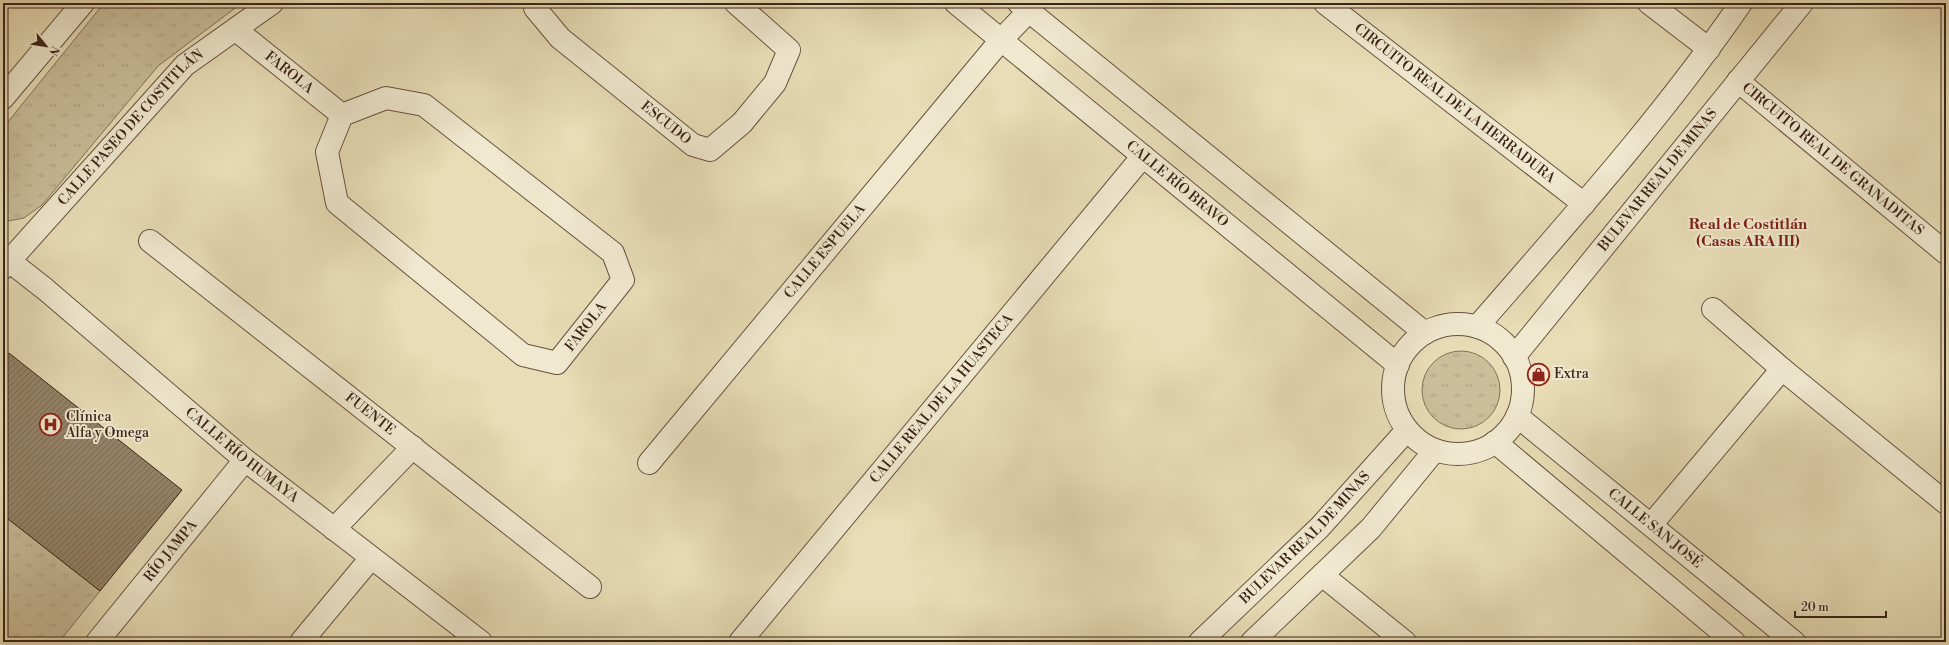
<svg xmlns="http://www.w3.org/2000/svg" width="1949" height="645" viewBox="0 0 1949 645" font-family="'Libre Bodoni',serif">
<defs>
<pattern id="park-tufts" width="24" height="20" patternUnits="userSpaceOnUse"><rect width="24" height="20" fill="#cabe9b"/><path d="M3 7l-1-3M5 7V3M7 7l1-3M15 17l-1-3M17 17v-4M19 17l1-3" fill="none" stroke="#aea385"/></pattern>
<pattern id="building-hatch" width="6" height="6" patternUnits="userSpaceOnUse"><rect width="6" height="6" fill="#94846b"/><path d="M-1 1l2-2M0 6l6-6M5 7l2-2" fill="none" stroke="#7a6c57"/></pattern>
</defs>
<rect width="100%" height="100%" fill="#e8ddb6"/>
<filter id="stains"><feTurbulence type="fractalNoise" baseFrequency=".005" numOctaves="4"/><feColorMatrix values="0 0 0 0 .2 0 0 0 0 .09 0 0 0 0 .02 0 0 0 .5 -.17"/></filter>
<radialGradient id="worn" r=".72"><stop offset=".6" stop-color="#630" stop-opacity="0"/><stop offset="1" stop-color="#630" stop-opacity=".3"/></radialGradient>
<g fill="url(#park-tufts)" stroke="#82715a">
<polygon points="104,3 242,3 158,66 42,205 24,218 3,222 3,128"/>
<circle cx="1461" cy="390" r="39"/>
<polygon points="3,515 100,591 59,642 3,642"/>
</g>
<polygon fill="url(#building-hatch)" stroke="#3a2419" points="9,353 182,490 100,591 3,515 3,359"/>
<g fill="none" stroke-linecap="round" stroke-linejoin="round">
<defs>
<g id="minor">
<path id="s1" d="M534 3 535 8 560 38 693 145 710 150 742 123 775 83 789 50 736 3"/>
<path id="s2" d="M956 3 1398 365"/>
<polyline points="1019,3 1425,333"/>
<path id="s3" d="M1325 3 1584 204"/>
<polyline points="1649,3 1709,49"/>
<path id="s4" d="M236 30 342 115"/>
<path id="s5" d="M1738 81 1946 253"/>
<polyline points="3,98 83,3"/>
<polygon points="386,98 424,105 613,253 623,280 557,363 523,355 337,203 327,152 342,115"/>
<path id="s6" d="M150 241 590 587"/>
<path id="s7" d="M3 256 45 289 245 460 481 642"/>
<path id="s8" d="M3 268 185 65 272 3"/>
<polyline points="1713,309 1782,369 1946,503"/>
<circle cx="1458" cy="389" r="65"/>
<path d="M1477 327C1568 222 1662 118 1741 3"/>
<path id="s9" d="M1514 357 1802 3"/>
<path id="s10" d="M1517 416 1794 642"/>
<polyline points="1495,442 1734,642"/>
<path id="s11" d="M649 463 1001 40 1029 11"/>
<polyline points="1651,525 1782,369"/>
<polyline points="334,529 413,447"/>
<polyline points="1322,575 1405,642"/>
<path id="s12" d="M97 642 245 460"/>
<polyline points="301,642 371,558"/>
<path id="s13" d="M740 642 1143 156"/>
<path id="s14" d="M1200 642 1320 527 1407 430"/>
<polyline points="1252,642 1371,528 1435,450"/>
</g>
</defs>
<use href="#minor" stroke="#665240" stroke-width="24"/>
<use href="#minor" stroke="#f0e9d0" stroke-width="22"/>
</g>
<defs>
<symbol id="shop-ring" viewBox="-11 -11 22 22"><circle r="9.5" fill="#f0e9d0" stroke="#8f2418" stroke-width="1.5"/><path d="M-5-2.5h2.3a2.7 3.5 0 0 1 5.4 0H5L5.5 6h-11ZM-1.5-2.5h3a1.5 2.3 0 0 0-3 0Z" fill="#8f2418"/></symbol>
<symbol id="hospital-ring" viewBox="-11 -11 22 22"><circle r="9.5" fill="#f0e9d0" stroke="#8f2418" stroke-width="1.5"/><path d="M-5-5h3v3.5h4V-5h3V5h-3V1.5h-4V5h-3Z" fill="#8f2418"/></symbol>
</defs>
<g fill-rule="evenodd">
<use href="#shop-ring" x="1526" y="362" width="25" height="25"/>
<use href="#hospital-ring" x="38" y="412" width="25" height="25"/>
</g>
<g text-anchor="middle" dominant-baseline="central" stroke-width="4" stroke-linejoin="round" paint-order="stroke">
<g font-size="14" fill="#3a2419" stroke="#f0e9d0">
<text stroke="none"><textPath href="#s4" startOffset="68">FAROLA</textPath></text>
<text stroke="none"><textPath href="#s3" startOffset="164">CIRCUITO REAL DE LA HERRADURA</textPath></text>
<text stroke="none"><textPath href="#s1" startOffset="180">ESCUDO</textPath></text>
<text stroke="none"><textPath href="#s8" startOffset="190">CALLE PASEO DE COSTITLÁN</textPath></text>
<text stroke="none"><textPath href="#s5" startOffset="123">CIRCUITO REAL DE GRANADITAS</textPath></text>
<text stroke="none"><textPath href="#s9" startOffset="228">BULEVAR REAL DE MINAS</textPath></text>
<text stroke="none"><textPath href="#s2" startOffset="286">CALLE RÍO BRAVO</textPath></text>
<text stroke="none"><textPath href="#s11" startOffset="275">CALLE ESPUELA</textPath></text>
<text transform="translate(586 327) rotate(-52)">FAROLA</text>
<text stroke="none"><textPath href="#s13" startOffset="316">CALLE REAL DE LA HUASTECA</textPath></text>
<text stroke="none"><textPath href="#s6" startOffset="280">FUENTE</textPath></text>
<text stroke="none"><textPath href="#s7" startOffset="311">CALLE RÍO HUMAYA</textPath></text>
<text stroke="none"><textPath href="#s10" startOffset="178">CALLE SAN JOSÉ</textPath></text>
<text stroke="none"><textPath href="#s14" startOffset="148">BULEVAR REAL DE MINAS</textPath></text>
<text stroke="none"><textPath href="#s12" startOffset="117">RÍO JAMPA</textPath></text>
</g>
<g font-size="14" fill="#3a2419" stroke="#f0e9d0" text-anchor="start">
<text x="1554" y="374">Extra</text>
<text x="66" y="417">Clínica<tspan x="66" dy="16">Alfa y Omega</tspan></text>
</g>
<g font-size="15" font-weight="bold" fill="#7a1f14" stroke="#f0e9d0">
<text x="1748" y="224">Real de Costitlán<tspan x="1748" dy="17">(Casas ARA III)</tspan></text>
</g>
</g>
<rect width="1949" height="645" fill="none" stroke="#e8ddb6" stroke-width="16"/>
<rect x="4" y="4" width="1941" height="637" fill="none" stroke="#3a2419" stroke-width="2"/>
<rect x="8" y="8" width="1933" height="629" fill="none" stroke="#3a2419"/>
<g transform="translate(46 46) rotate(120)" stroke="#f0e9d0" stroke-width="3" paint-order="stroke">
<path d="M0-3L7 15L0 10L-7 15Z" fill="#3a2419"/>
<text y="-6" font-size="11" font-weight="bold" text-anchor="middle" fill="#3a2419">N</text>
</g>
<path d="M1795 611v6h91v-6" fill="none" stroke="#3a2419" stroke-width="2"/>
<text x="1801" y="611" font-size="12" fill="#3a2419" stroke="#f0e9d0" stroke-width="3" paint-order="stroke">20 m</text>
<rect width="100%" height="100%" filter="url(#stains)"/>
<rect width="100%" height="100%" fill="url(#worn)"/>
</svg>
